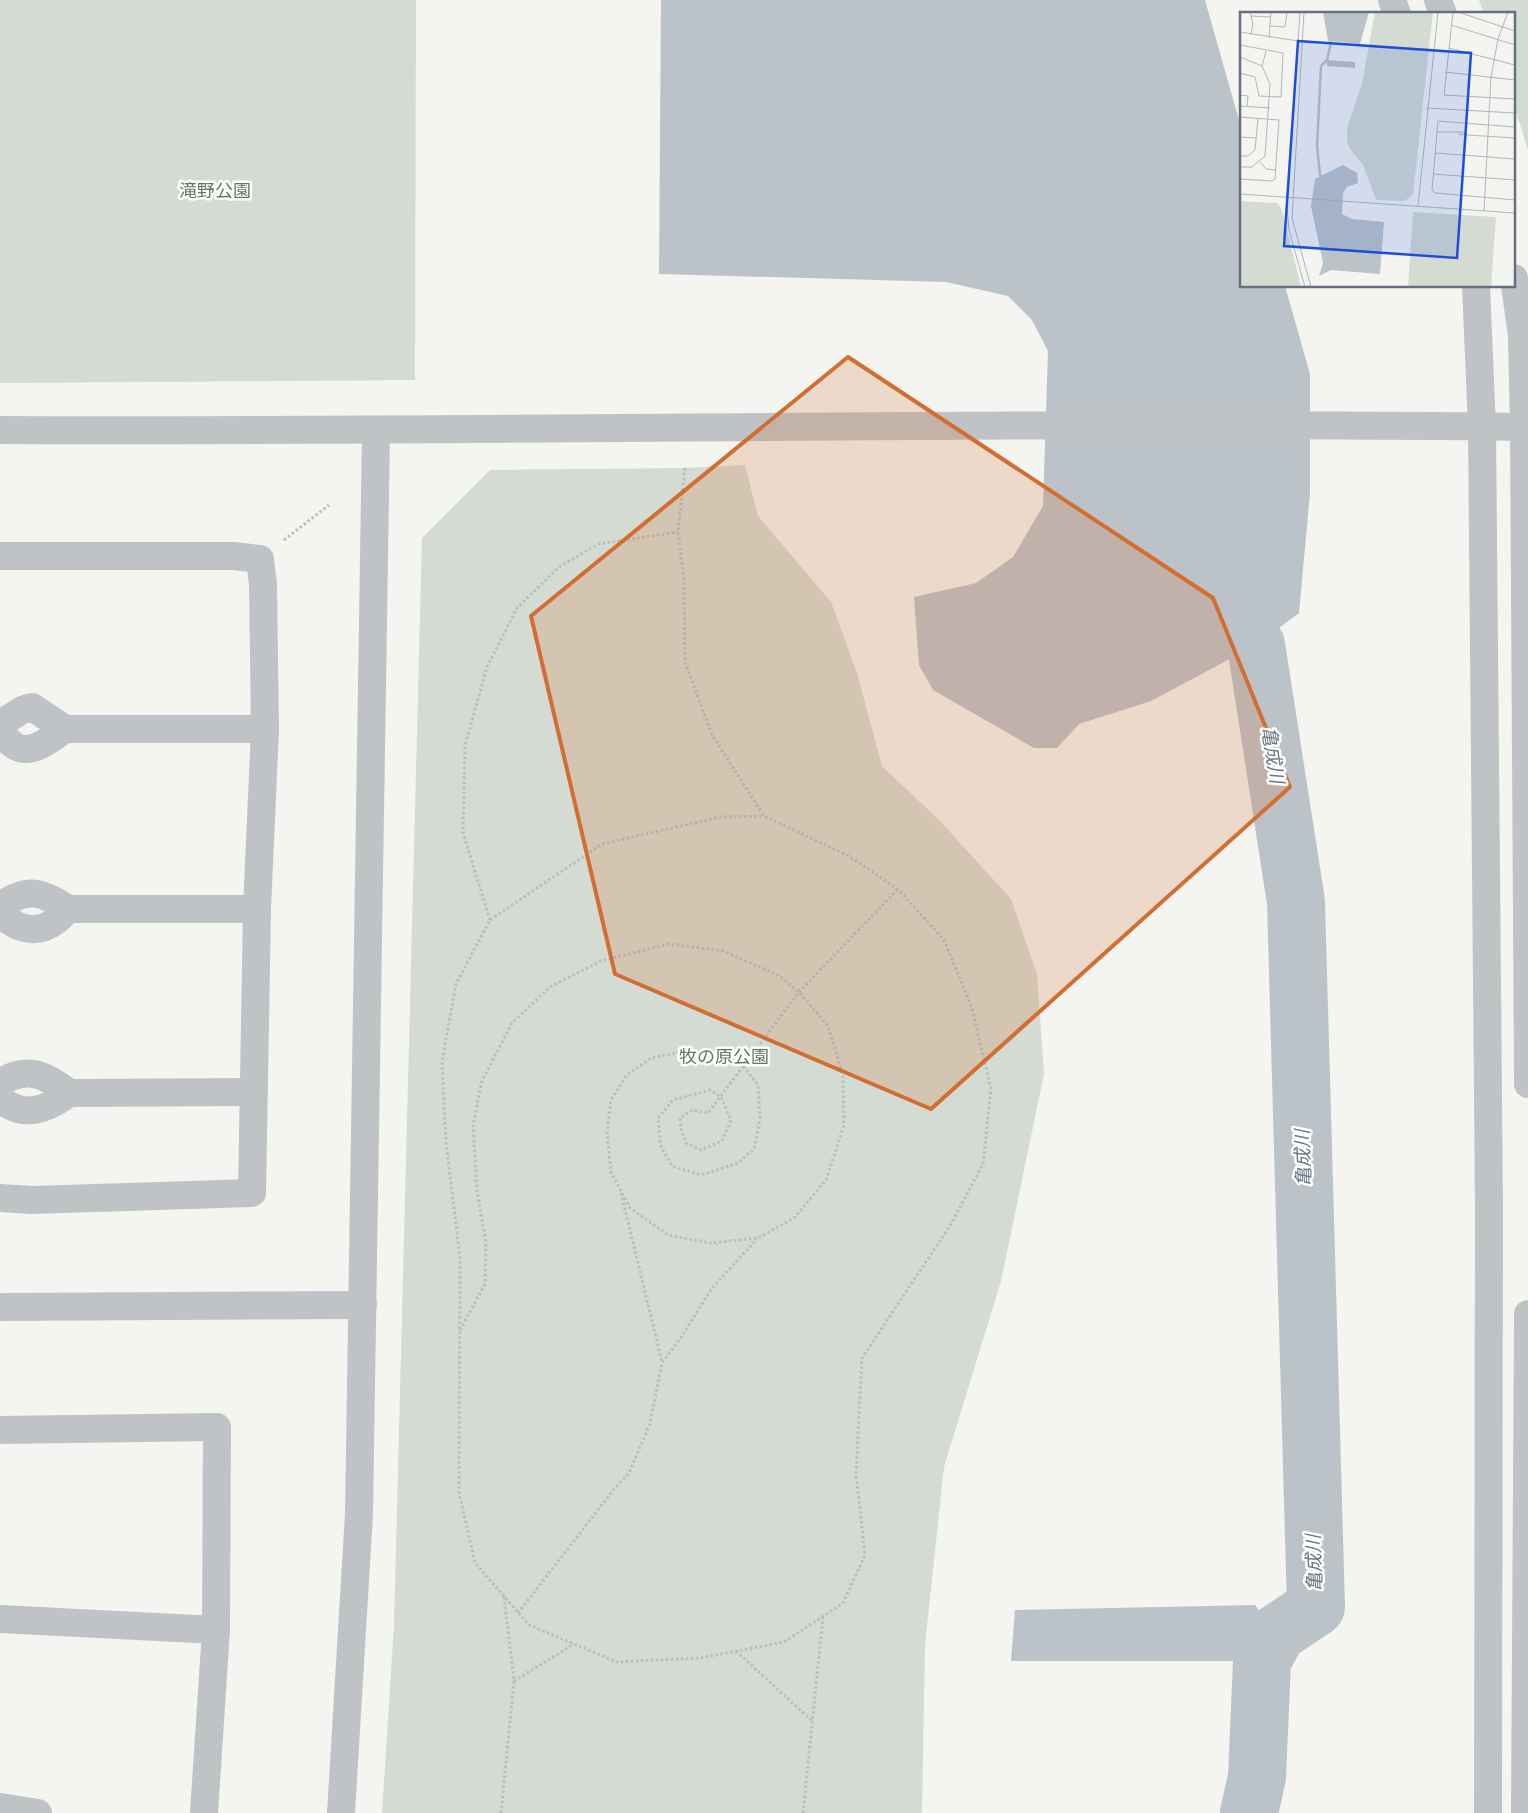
<svg xmlns="http://www.w3.org/2000/svg" width="1528" height="1813" viewBox="0 0 1528 1813" font-family="'DM Sans','Noto Sans JP',sans-serif">
<rect width="100%" height="100%" fill="#f4f4f1"/>
<g fill="#d4dbd2">
<polygon points="0,0 416,0 415,380 0,383"/>
<polygon points="1479,0 1528,0 1528,150 1514,105 1514,14 1484,14"/>
<polygon points="745,465 758,516 831,602 857,673 882,766 941,822 1011,899 1037,974 1044,1074 1001,1281 944,1467 925,1645 922,1813 382,1813 394,1625 422,538 490,470 685,468"/>
</g>
<g fill="#bcc3c8">
<polygon points="661,0 1205,0 1242,131 1242,286 1285,286 1310,374 1310,493 1299,613 1256,645 1151,701 1079,724 1057,748 1034,748 933,690 919,665 914,597 976,583 1013,557 1043,506 1048,351 1032,320 1008,296 946,282 659,274"/>
<polygon points="1255,1605 1277,1633 1262,1661 1011,1661 1015,1610"/>
</g>
<g fill="none" stroke-linecap="round" stroke-linejoin="round">
<polyline stroke="#bcc3c8" stroke-width="58" points="1203,585 1256,645 1296,902 1316,1607 1277,1633 1262,1661 1257,1777 1249,1813"/>
<g stroke="#bcbdc0" stroke-width="3" stroke-dasharray="2.5 2.5" stroke-linecap="butt">
<polyline points="685,468 678,532 684,579 685,662 712,735 764,816 847,855 898,889 944,940 972,1008 991,1089 983,1164 951,1224 862,1358 856,1473 865,1555 843,1603 784,1642 700,1658 617,1662 529,1625 475,1563 459,1492 460,1258 446,1142 442,1062 456,984 490,920 602,844 720,817 764,816"/>
<polyline points="284,540 329,505"/>
<polyline points="490,920 463,833 465,745 487,667 517,608 559,567 598,544 678,532"/>
<polyline points="621,1193 662,1362"/>
<polyline points="460,1330 485,1284 486,1243 477,1191 473,1125 482,1081 512,1023 550,987 601,961 669,944 723,951 778,975 799,992 828,1026 843,1076 844,1125 826,1180 794,1218 758,1238 711,1243 668,1235 630,1208 611,1172 607,1134 611,1100 627,1075 651,1058 690,1050 728,1056 744,1067 758,1085 760,1118 754,1149 738,1163 701,1175 672,1166 661,1147 658,1118 673,1100 710,1090 721,1097 731,1120 722,1141 701,1150 686,1143 681,1130 680,1118 692,1110 708,1113 799,992 898,889"/>
<polyline points="518,1613 615,1488 629,1473 650,1424 662,1363 682,1336 712,1288 757,1239"/>
<polyline points="736,1651 812,1721"/>
<polyline points="514,1681 574,1644"/>
<polyline points="501,1813 514,1681 504,1597"/>
<polyline points="803,1813 823,1617"/>
</g>
<g stroke="#c0c3c6" stroke-width="28">
<polyline points="1392,0 1397,14"/>
<polyline points="1438,0 1443,14"/>
<polyline points="1514,278 1522,336 1524,427 1528,1084"/>
<polyline points="1476,286 1482,427 1489,1207 1488,1813"/>
<path d="M0 430C509 432 1019 421 1528 427"/>
<polyline points="0,556 234,556 260,559 263,585 265,729 257,909 252,1193 32,1200 0,1198"/>
<polyline points="0,724 22,710 32,707 65,729 265,729"/>
<path d="M0 733C5 737 10 743 15 746 32 756 52 738 65 729"/>
<path d="M0 906C27 887 42 891 68 909H257"/>
<path d="M0 914C25 936 47 934 68 909"/>
<path d="M0 1083C27 1065 46 1075 69 1093"/>
<path d="M0 1099C24 1119 47 1110 69 1093L252 1092"/>
<polyline points="0,1307 363,1305"/>
<polyline points="0,1430 217,1427 216,1630 204,1813"/>
<polyline points="0,1619 216,1630"/>
<polyline points="0,1807 38,1813"/>
<polyline points="341,1813 359,1514 376,431"/>
<polyline points="1525,1813 1528,1314"/>
</g>
</g>
<path fill="#d36e32" fill-opacity="0.2" stroke="#d36e32" stroke-width="4" stroke-linejoin="round" d="M848 357 1213 598 1290 787 931 1109 615 974 531 616Z"/>
<g text-anchor="middle" dominant-baseline="central" stroke-width="5" stroke-linejoin="round" paint-order="stroke">
<g font-size="18" fill="#657764" stroke="#fff">
<text x="215" y="191">滝野公園</text>
<text x="724" y="1057">牧の原公園</text>
</g>
<g font-size="19" font-style="italic" fill="#677783" stroke="#fff">
<text transform="translate(1273 755) rotate(81)">亀成川</text>
<text transform="translate(1303 1158) rotate(-92)">亀成川</text>
<text transform="translate(1314 1563) rotate(-92)">亀成川</text>
</g>
</g>
<g transform="translate(1240 12)">
<rect width="275" height="275" fill="#f4f4f1"/>
<path d="M135 0H193L173 182 165 189 136 188 123 153 109 136 107 128V116L122 72ZM0 189 37 191 42 198 61 275H0ZM173 200 256 205 251 275H168Z" fill="#d4dbd2"/>
<path d="M83 0H129L120 32 88 29ZM87 48 115 50V56L87 54ZM103 153 117 161 118 171 107 175 103 181 102 202 112 207 144 210 140 262 91 258 79 264 83 251 71 194 75 167Z" fill="#bcc3c8"/>
<path fill="none" stroke="#bcc3c8" stroke-width="2.5" d="M85 170 80 163 77 134 81 54 87 48 93 22"/>
<path fill="none" stroke="#b2b7bc" stroke-width="1" d="M10 0 13 12 11 23M60 0 47 196 49 218 65 275M64 0 52 206 71 275M213 0 204 83 275 87M218 0 275 19M11 4 31 5M211 13 275 33M30 14 45 15 47 0M0 20 58 29M29 26 31 0M0 33 43 41 41 85 19 84 15 65 0 61M209 36 275 53M0 45 22 54 30 72 25 144 12 155H0M22 54 26 39M205 60 275 68M0 83 8 84 7 94M0 94 30 96M186 96 275 101M0 105 39 108 35 167 32 169 0 167M275 115 198 109 192 178 195 181 275 188M197 120H223L227 123 218 122M227 123 275 126M0 125 16 126M195 141 275 147M0 144H8L15 138 18 106M20 150 26 157 36 158M193 162 275 168M0 182 275 201M178 194 198 0M244 199 251 65 258 27 268 0"/>
<path fill="#1d4ed8" fill-opacity="0.15" stroke="#1d4ed8" stroke-width="2.5" d="M58 29 231 41 217 246 44 234Z"/>
<rect width="275" height="275" fill="none" stroke="#66707f" stroke-width="2.5"/>
</g>
</svg>
